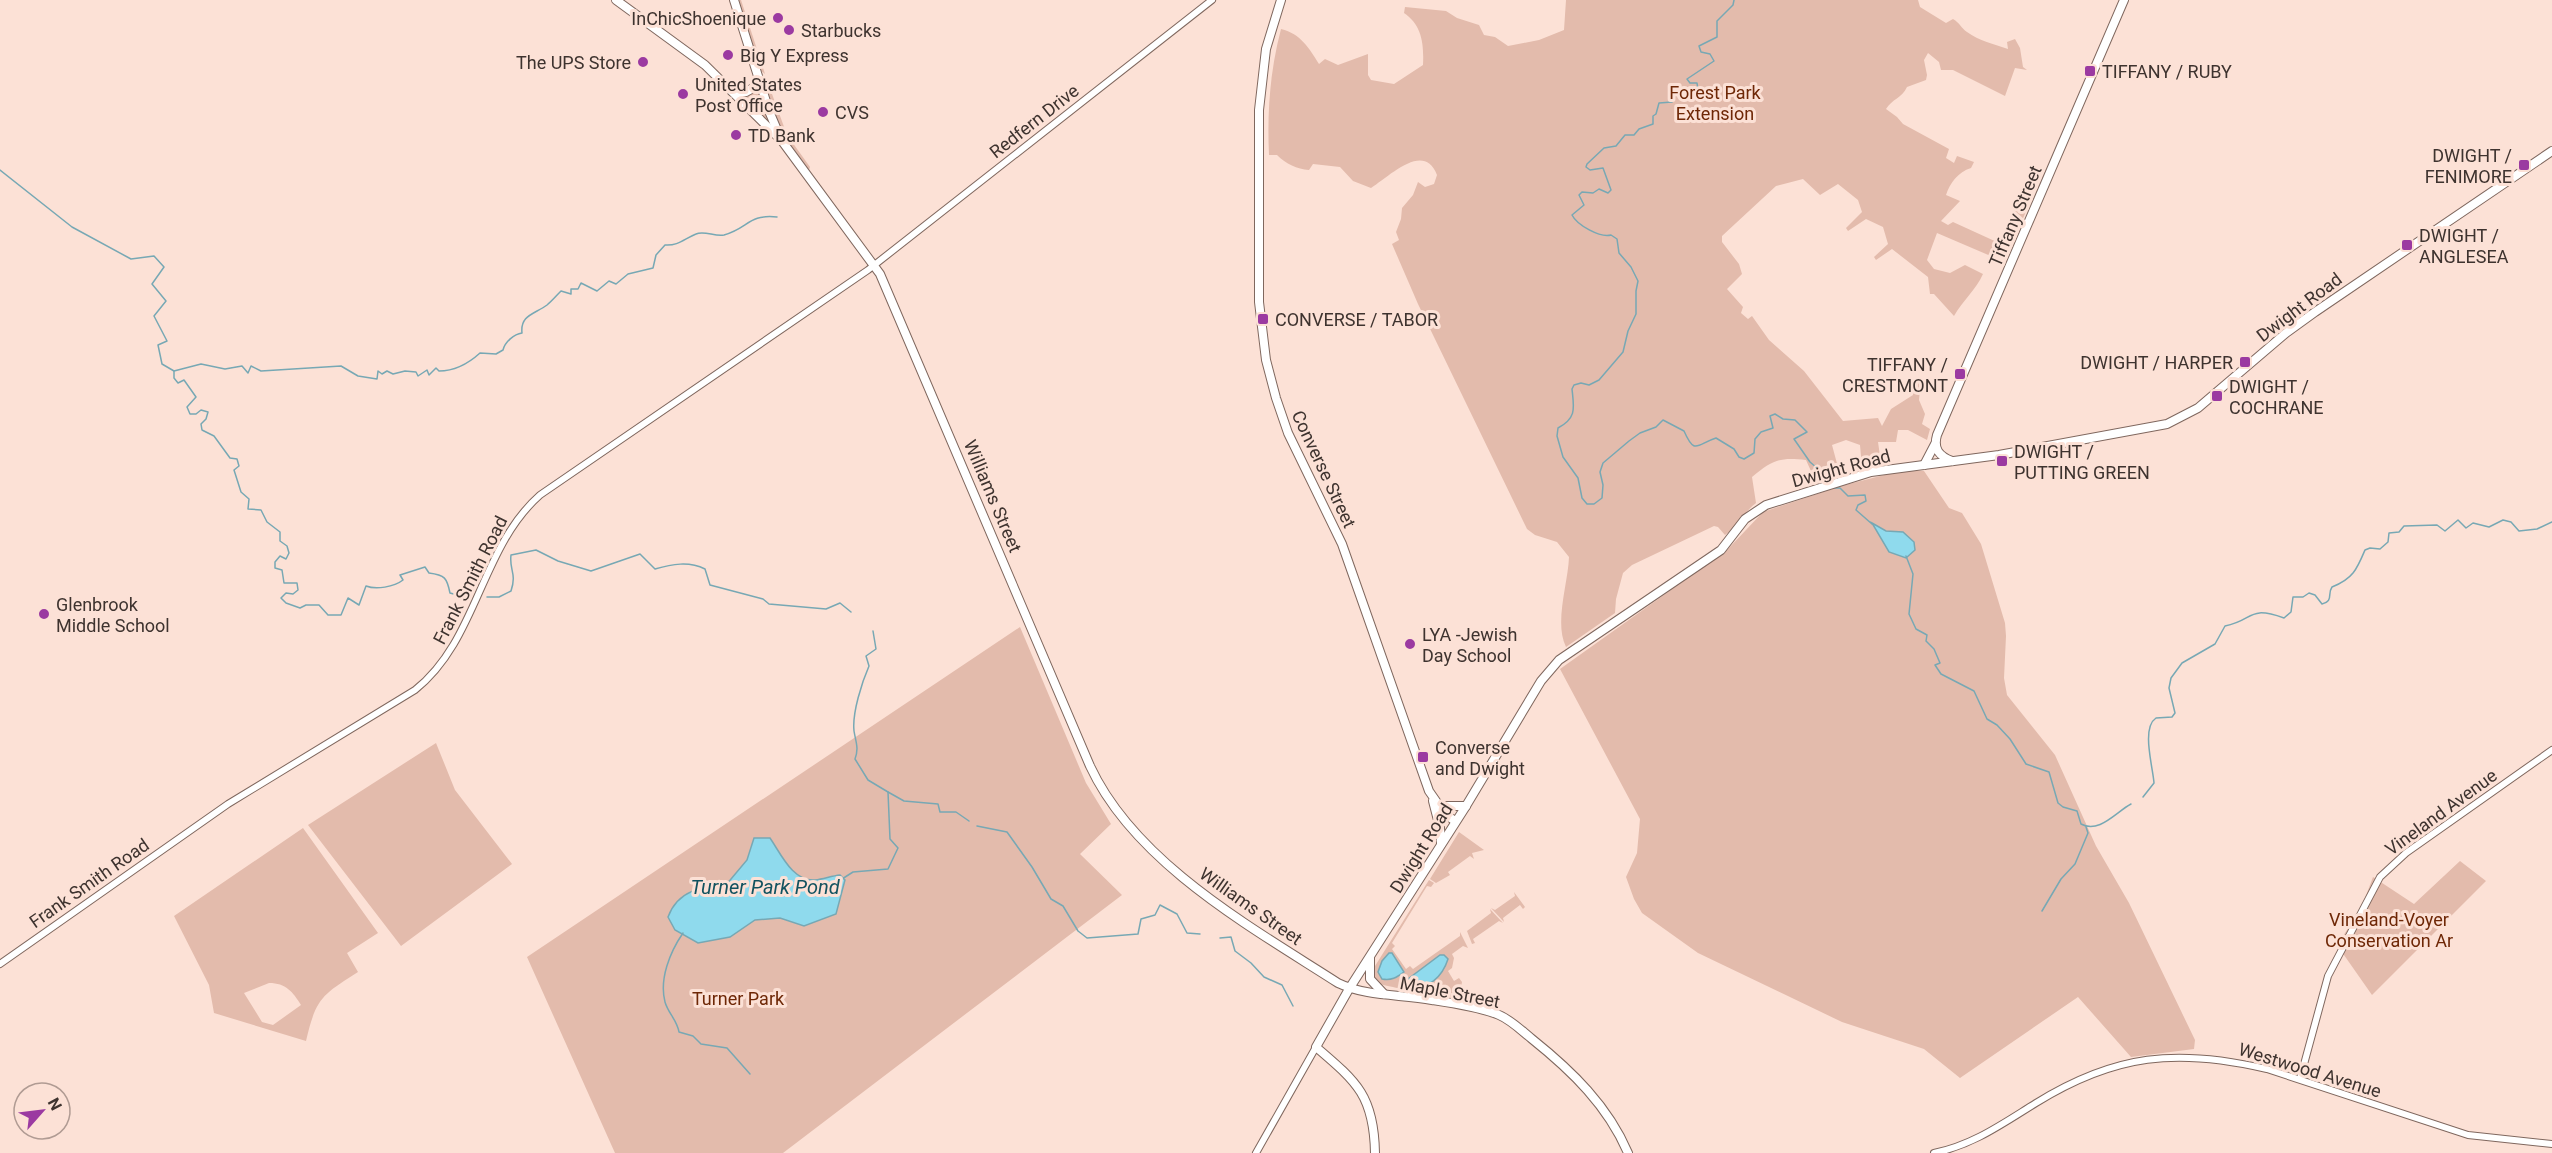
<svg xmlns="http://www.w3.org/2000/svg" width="2552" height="1153" viewBox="0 0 2552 1153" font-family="Roboto,sans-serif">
<rect width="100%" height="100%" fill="#fce1d6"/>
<g fill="#e3bbac" fill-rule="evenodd">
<polygon points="737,0 741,0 765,74 760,70"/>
<path d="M1566 0H1918L1920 7 1946 23 1953 19C1960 23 1961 28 1967 32 1979 41 1994 44 2008 49L2007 42 2015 39 2020 48 2023 67 2027 70 2015 68 2005 96 1953 70H1941L1939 62 1928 53 1924 60 1927 75 1926 80 1907 87C1902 98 1892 99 1886 109L1897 117 1903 124 1949 149 1946 158 1954 163 1957 156 1974 162 1971 168C1958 172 1950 183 1946 195L1960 201 1941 221 1948 225 1953 222 1999 243 2017 204 2028 207 2008 252 1993 257 1937 233 1927 260 1934 269 1950 273 1965 265 1983 274C1976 290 1963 300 1954 316L1934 294H1930L1928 277 1892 249 1876 260 1874 257 1888 244 1883 227 1866 219 1848 231 1846 228 1862 212 1858 200 1838 184 1820 195 1803 179 1776 186 1722 236V242L1739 264 1742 274 1727 289 1743 307 1741 313 1748 319 1752 316 1769 340 1804 371 1843 421 1878 418 1882 426 1891 409 1913 395 1911 383 1921 378 1919 400 1925 414 1922 424 1930 429 1927 440 1908 430H1898L1896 442H1878L1881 463 1862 467 1860 445 1846 440 1832 445 1839 471 1815 480 1806 460C1779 457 1773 460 1752 477L1756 503C1744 512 1736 528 1725 535L1718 527 1714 526 1632 565 1623 573 1616 599 1615 613 1566 647C1554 623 1568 584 1569 557L1557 542 1535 535 1527 529 1418 304 1392 244 1399 240 1396 232 1401 219 1402 208 1413 195 1418 182 1425 187 1434 184 1437 175C1424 141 1390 176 1371 188L1353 181 1340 167 1313 164 1309 170C1297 169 1286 164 1277 155H1269C1267 112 1270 71 1281 29 1301 34 1309 48 1319 64L1325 59 1338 65 1368 54V75L1371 80 1394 84 1423 65C1424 44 1422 25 1404 13L1405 7 1446 11 1457 18 1479 25 1484 35 1495 37 1508 46 1539 40 1564 30Z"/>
<polygon points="768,83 787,135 810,167 809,170 781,131 766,88"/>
<polygon points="758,88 770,123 770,124 743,97"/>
<polygon points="1900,471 1924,471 1949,508 1962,513 1981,544 2005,623 2006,636 2004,678 2007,695 2055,755 2096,846 2129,903 2195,1040 2194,1049 2131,1057 2078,997 1960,1078 1924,1049 1842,1022 1698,953 1642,913 1634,899 1626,877 1637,853 1640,819 1560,669 1727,550 1763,512 1841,486"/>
<polygon points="1020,627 1086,783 1111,824 1080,854 1122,895 783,1153 615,1153 527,957"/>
<polygon points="436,743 455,790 512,864 401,946 308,825"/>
<path d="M303 828 378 933 347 953 358 972C322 995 316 998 306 1041L214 1013 209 985 174 916ZM269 983C286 983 293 992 301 1005L273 1025 262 1022 244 993Z"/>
<polygon points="1459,832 1484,850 1472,853 1474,859 1470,856 1448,872 1450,875 1436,883 1430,879"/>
<polygon points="2460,861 2486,881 2372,995 2337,945 2361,909 2373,877 2414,904"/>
<path d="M1429 880 1434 883 1431 887 1427 886 1392 943 1395 946 1392 949 1406 969 1410 966 1413 969 1460 936V932L1468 948 1463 946 1452 954 1454 958 1452 968 1448 971 1454 981 1459 978 1462 982 1459 1000C1448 997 1381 986 1378 983 1372 979 1372 972 1375 966Z"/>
<polygon points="1514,892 1525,907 1523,909 1520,905 1503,918 1504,922 1491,908 1495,910 1515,896"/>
<polygon points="1490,909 1503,923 1499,921 1473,939 1475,943 1472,944 1467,931 1491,913"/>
</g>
<g fill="#8fdaed" stroke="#77a8b4" stroke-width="1.5">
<polygon points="1872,523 1886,531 1903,532 1914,542 1915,550 1906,558 1889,552"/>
<path d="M754 838H770C781 854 793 882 815 880 824 879 831 876 840 875L845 880 836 914 804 926 780 918 755 920 730 937 698 943 675 930 668 917C678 890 701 887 726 885L747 860Z"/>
<path d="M1389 953H1392L1404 972C1397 977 1392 981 1382 979L1378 972 1382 961Z"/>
<path d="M1440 955H1444L1448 959C1443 975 1428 992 1410 985L1408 979Z"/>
</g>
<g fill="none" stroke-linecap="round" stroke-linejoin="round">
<g stroke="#77a8b4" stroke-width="1.5">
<path d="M1734 0 1733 5 1717 21V37L1699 46 1701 52 1710 54 1714 61 1687 79 1690 83H1697L1698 90 1687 95 1674 93 1672 102 1659 103 1656 114 1653 116V124L1639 129 1634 135H1625L1616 146 1604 148 1587 164 1586 167 1590 170 1603 168 1611 190 1608 193 1599 189 1593 193 1582 192 1579 195 1584 205 1572 215C1577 225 1600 238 1611 235L1617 239 1619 253 1631 267 1638 281 1636 291V314L1628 331 1623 352 1599 380 1589 385 1581 383 1574 385 1572 389C1574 408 1577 418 1558 428L1557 436 1563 457 1578 478 1582 498 1587 504H1594L1602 498 1603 485 1600 472 1603 463 1629 441 1640 433 1656 427 1663 420 1684 431C1695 456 1697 444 1716 438L1734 449 1739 457 1744 459 1754 453 1755 439 1761 432 1773 428 1770 416 1775 414 1783 419 1795 420 1807 432 1794 439 1810 462 1825 475"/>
<path d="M0 170 72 227 131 259 154 256 164 267 152 284 166 301 154 316 167 341 158 345 162 364 174 371V378L178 383 184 380 196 397 187 407 190 414H196L201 410 208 412 206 419 201 424 202 430 214 436 230 458 237 459 239 466 234 470 241 492 249 499 248 509 261 510 267 522 280 532V541L287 546 289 553 286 559 280 556 275 562V568L282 570 284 583H297L298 590 293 594 286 593 281 598 286 603 300 608 306 605H319L328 615H341L348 598 359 605 366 586C376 590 394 587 403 580L400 575 425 567 429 573C445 575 447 578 450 593L461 596"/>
<path d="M174 371 201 364 225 369 242 366 248 373 251 366 261 371 341 366 358 376 377 379 378 371 382 374 387 371 393 374 405 371 416 372 418 376 427 370 429 375 436 368 439 371C455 371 469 363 480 353L496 354 503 350C505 342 514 334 522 333 520 315 535 314 547 305 552 301 556 296 561 291L571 294V289H578L581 283 597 291 609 281 616 284 628 274 653 268 656 255 665 245C678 246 684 239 696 234 704 230 715 237 724 235 749 228 748 214 777 217"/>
<polyline points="1833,488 1840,488 1848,496 1865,495 1866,501 1858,505 1856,510 1872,524"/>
<path d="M1906 556 1913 574 1909 614 1916 629 1927 635 1926 641 1934 649 1940 663 1935 665 1941 674 1974 691 1987 719 1997 725 2010 739 2026 764 2049 772 2058 803 2063 807 2077 811 2081 824C2099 834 2116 812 2131 804"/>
<path d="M487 597H499L511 591C517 573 509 570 511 555L536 550 558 561 591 571 640 554 655 569C672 564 689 561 705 569L710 585 763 599 769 604 826 609 840 603 851 612"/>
<polyline points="888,792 904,801 938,804 940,812 956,812 969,821"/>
<path d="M2143 797 2154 783C2153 767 2141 728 2156 718L2172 717 2175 713 2169 688 2171 678 2182 663 2215 644 2225 626C2255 620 2247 605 2284 618L2291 612 2293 597H2303L2309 593 2315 595 2322 604C2334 601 2327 594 2332 587 2353 579 2357 569 2365 550L2370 548 2380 549 2388 542 2389 533 2399 532 2404 526 2437 525 2445 531 2458 520 2466 528 2473 523 2489 527 2503 520 2511 522 2519 531 2537 529 2552 522"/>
<polyline points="977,826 1007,832 1032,867 1051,899 1063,906 1078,931 1087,938 1138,934 1141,919 1155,915 1160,905 1177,914 1187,933 1200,934"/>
<path d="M842 879 853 872 888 869 898 848 890 839 888 792 868 780 855 759C859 748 856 743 854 731 852 713 862 682 869 666L866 656 876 649 873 631"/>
<polyline points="2042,911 2061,879 2075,864 2088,833 2086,827"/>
<path d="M683 933C670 952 659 979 665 1002 668 1013 677 1020 679 1032L693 1036 701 1044 727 1048 750 1074"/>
<polyline points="1220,938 1231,937 1235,951 1251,963 1264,977 1282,985 1293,1006"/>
</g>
<defs>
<g id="minor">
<path d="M0 964 228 804 415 690C478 640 480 548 540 495L868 270 1212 0"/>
<polyline points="2300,1079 2328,976 2380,877 2406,853 2552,750"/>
<polyline points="1256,1153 1316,1047"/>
<path d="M1934 1153C1973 1145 2002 1124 2036 1103 2115 1054 2177 1048 2267 1069L2468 1135 2552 1144"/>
</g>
<g id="major">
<path d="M616 0 705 65 782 141 880 274 1090 766C1135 863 1251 927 1338 983 1367 997 1401 994 1432 1000 1452 1003 1480 1007 1499 1015 1511 1020 1522 1031 1532 1039 1572 1071 1608 1106 1628 1153"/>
<polyline points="734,0 769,111 780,137"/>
<polyline points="1281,0 1266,49 1259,110 1259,302 1266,360 1276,398 1288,433 1342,544 1429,791 1445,814 1455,821"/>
<polyline points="735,92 746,92 760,84"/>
<path d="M1952 461C1939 456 1933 449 1937 435L2124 0"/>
<polyline points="1924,465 1935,444"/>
<polyline points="1433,801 1440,828 1441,844"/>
<polyline points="1438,806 1466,806"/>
<polyline points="1370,958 1370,979 1384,994"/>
<path d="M1375 1153C1374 1096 1357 1082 1316 1047L1349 989 1466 806 1541 681 1559 660 1721 550 1745 519 1766 505 1871 472 1999 455 2167 424 2198 408 2286 333 2315 312 2552 151"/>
</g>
</defs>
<use href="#minor" stroke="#7f675e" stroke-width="8"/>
<use href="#major" stroke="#7f675e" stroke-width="10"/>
<use href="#minor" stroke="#fff" stroke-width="6"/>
<use href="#major" stroke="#fff" stroke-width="8"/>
</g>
<g fill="#9b3aa1" stroke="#fce1d6" stroke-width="2">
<circle cx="778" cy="18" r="6"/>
<circle cx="789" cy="30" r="6"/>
<circle cx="728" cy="55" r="6"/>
<circle cx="643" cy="62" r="6"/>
<rect x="2084" y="65" width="12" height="12" rx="3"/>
<circle cx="683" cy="94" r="6"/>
<circle cx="823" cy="112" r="6"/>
<circle cx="736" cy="135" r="6"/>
<rect x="2518" y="159" width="12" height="12" rx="3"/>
<rect x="2401" y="239" width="12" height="12" rx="3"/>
<rect x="1257" y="313" width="12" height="12" rx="3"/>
<rect x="2239" y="356" width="12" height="12" rx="3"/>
<rect x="1954" y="368" width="12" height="12" rx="3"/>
<rect x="2211" y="390" width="12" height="12" rx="3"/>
<rect x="1996" y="455" width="12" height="12" rx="3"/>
<circle cx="44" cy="614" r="6"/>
<circle cx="1410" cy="644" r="6"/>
<rect x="1417" y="751" width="12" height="12" rx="3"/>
</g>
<g text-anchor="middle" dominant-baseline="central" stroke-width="6" stroke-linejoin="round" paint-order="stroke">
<g font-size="18" fill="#3e332f" stroke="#fce1d6" text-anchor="start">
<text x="766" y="18" text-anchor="end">InChicShoenique</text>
<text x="801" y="30">Starbucks</text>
<text x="740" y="55">Big Y Express</text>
<text x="631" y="62" text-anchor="end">The UPS Store</text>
<text x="2102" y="71">TIFFANY / RUBY</text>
<text x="695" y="84">United States<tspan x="695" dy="21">Post Office</tspan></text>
<text x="835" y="112">CVS</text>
<text x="748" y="135">TD Bank</text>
<text x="2512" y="155" text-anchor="end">DWIGHT /<tspan x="2512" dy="21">FENIMORE</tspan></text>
<text x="2419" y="235">DWIGHT /<tspan x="2419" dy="21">ANGLESEA</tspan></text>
<text x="1275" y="319">CONVERSE / TABOR</text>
<text x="2233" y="362" text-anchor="end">DWIGHT / HARPER</text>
<text x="1948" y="364" text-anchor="end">TIFFANY /<tspan x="1948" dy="21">CRESTMONT</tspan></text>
<text x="2229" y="386">DWIGHT /<tspan x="2229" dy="21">COCHRANE</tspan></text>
<text x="2014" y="451">DWIGHT /<tspan x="2014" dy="21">PUTTING GREEN</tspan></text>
<text x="56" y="604">Glenbrook<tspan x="56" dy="21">Middle School</tspan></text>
<text x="1422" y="634">LYA -Jewish<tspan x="1422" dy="21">Day School</tspan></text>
<text x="1435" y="747">Converse<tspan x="1435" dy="21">and Dwight</tspan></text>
</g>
<g font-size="18" fill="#6e2706" stroke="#fce1d6">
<text x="1715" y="92">Forest Park<tspan x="1715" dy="21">Extension</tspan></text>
<text x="2389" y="919">Vineland-Voyer<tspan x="2389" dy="21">Conservation Ar</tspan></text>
<text x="738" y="998">Turner Park</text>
</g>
<g font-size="18" fill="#3e332f" stroke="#fce1d6">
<text transform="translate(1034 121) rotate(-38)">Redfern Drive</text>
<text transform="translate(2015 216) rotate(-67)">Tiffany Street</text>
<text transform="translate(2299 307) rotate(-37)">Dwight Road</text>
<text transform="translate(1841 468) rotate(-15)">Dwight Road</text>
<text transform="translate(1324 469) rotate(65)">Converse Street</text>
<text transform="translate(993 496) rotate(67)">Williams Street</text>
<text transform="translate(470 580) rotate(-63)">Frank Smith Road</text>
<text transform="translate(2441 812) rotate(-36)">Vineland Avenue</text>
<text transform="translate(1421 848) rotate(-58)">Dwight Road</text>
<text transform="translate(89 883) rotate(-35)">Frank Smith Road</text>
<text transform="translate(1251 906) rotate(35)">Williams Street</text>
<text transform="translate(1450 992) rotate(11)">Maple Street</text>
<text transform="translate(2310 1070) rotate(17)">Westwood Avenue</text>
</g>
<g font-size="20" font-style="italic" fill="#12525f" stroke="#fce1d6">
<text x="765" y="887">Turner Park Pond</text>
</g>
</g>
<g transform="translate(42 1111) rotate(62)"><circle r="28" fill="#fce1d6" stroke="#b09b93" stroke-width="1.5"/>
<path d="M0-4.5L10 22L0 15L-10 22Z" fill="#9b3aa1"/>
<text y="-9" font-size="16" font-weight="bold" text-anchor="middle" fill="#3e332f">N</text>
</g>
</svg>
